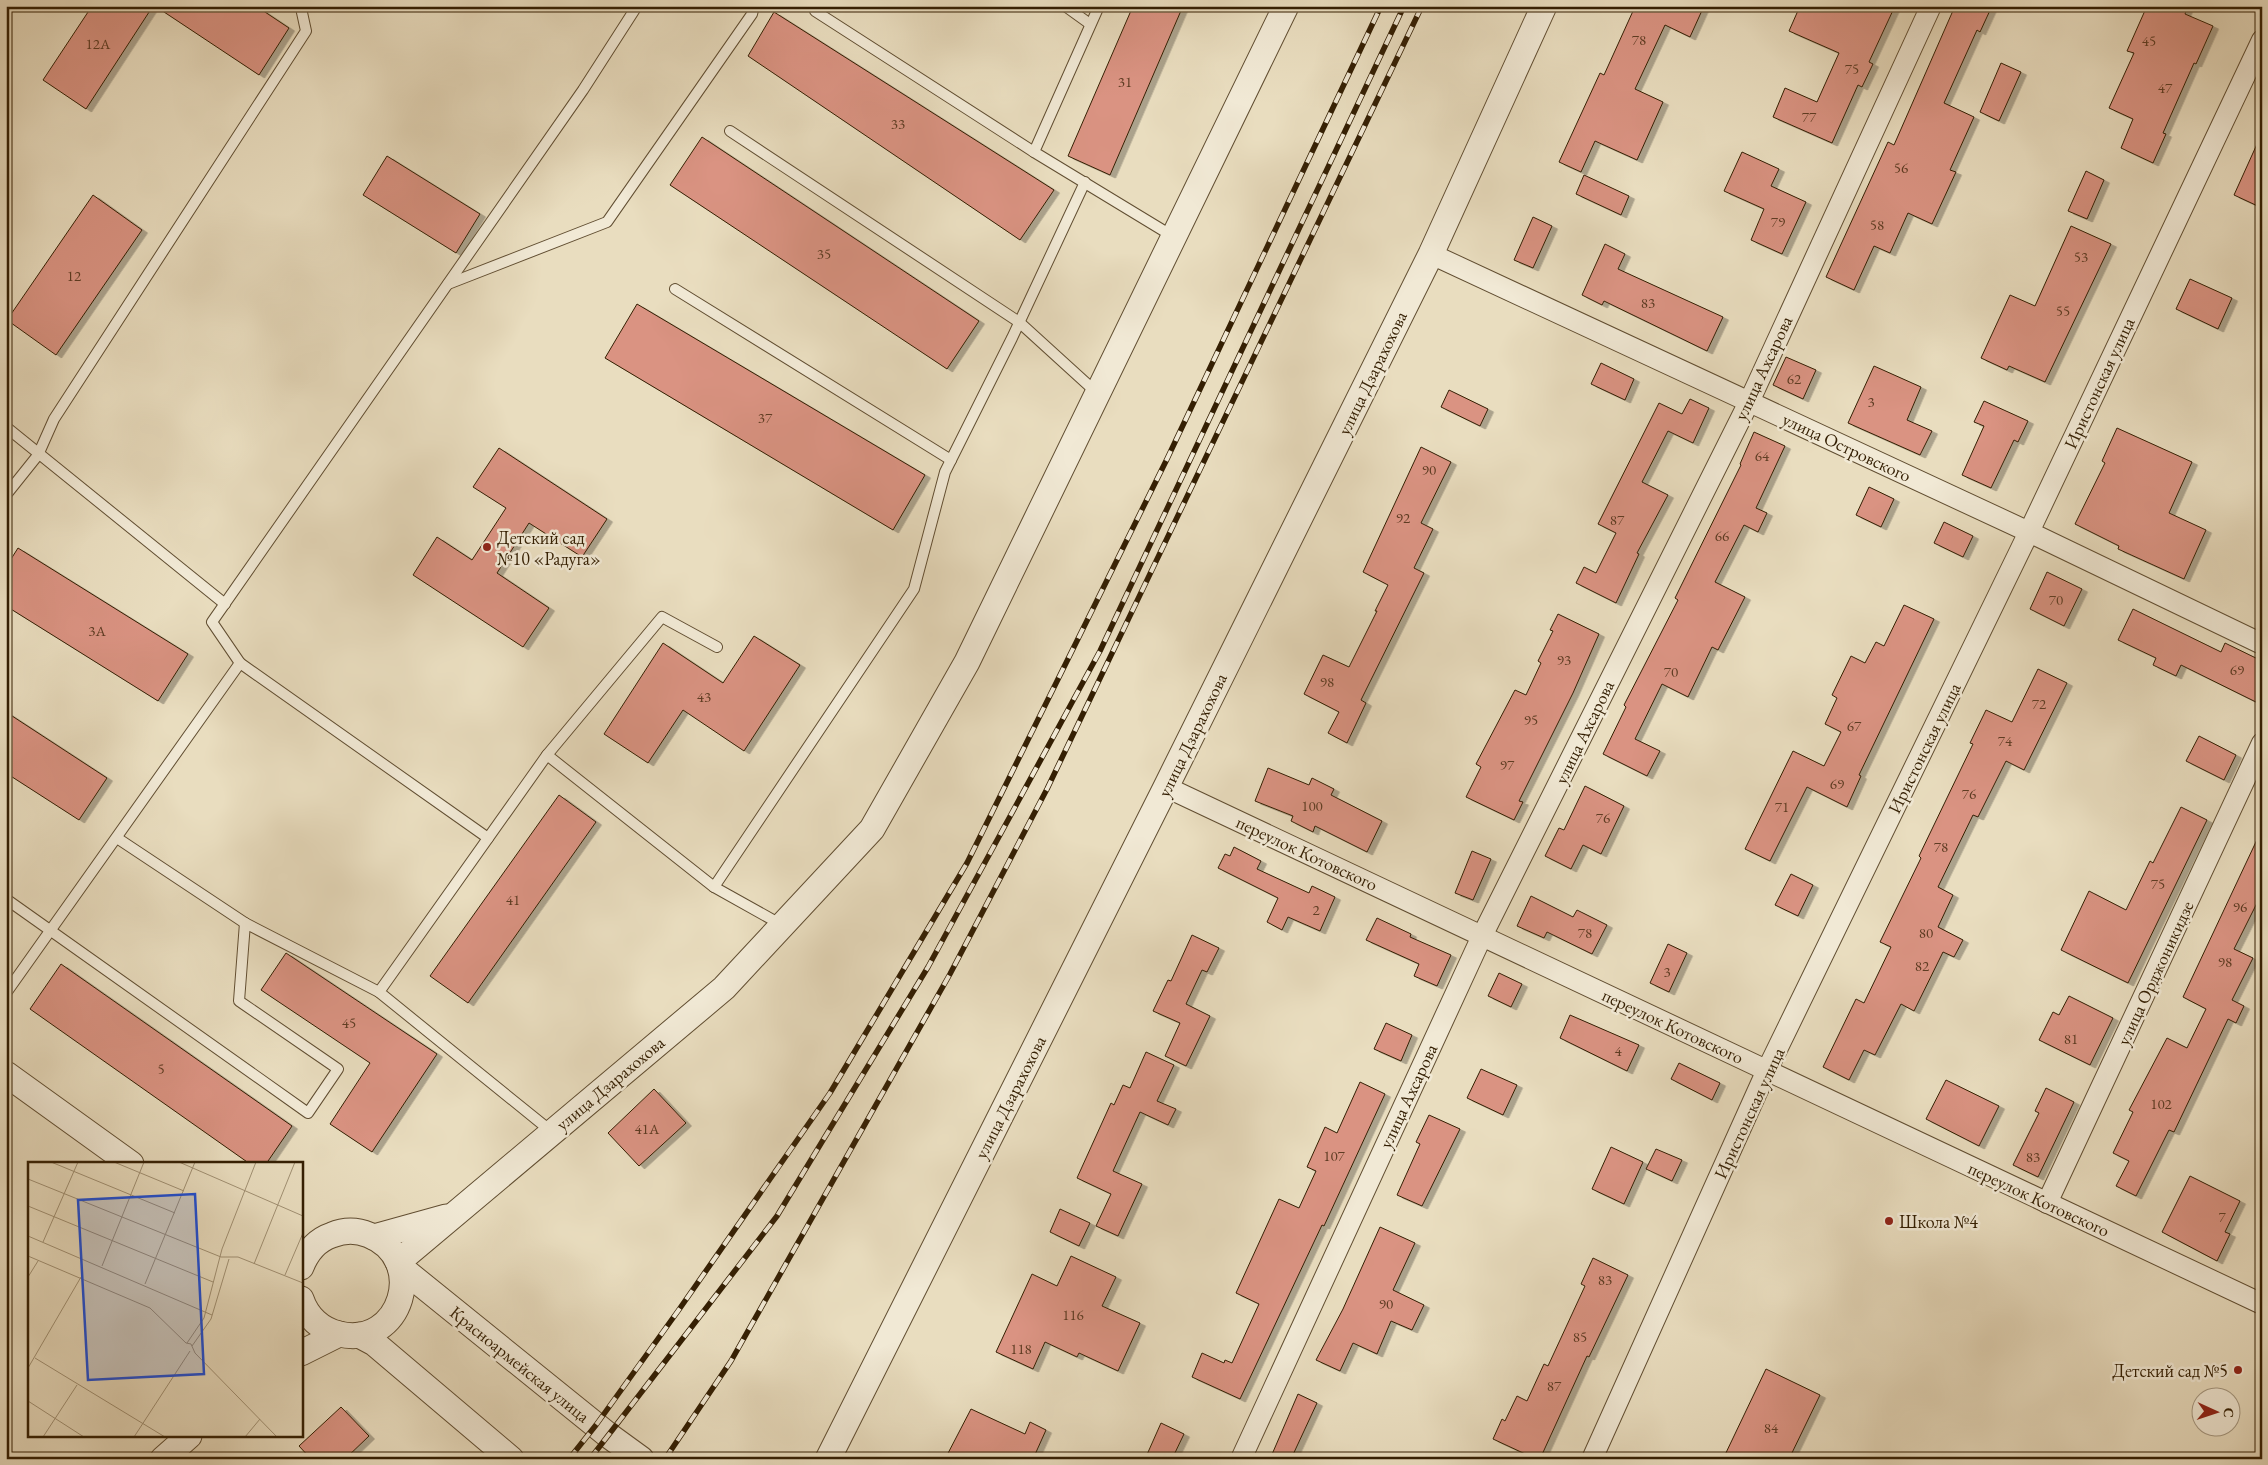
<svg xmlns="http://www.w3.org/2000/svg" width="2268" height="1465" viewBox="0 0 2268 1465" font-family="'EB Garamond',serif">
<defs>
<filter id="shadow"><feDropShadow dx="5.5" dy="3" stdDeviation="0" flood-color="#0004"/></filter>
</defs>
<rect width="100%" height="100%" fill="#e9ddbf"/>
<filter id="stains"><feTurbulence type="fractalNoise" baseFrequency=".004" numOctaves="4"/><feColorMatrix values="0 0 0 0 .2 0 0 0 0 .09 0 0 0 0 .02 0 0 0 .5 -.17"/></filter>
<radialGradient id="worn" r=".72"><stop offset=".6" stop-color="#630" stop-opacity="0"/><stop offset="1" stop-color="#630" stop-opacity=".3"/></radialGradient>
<g fill="#da9382" stroke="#341f03" filter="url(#shadow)">
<polygon points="92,6 153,6 86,109 43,80"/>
<polygon points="155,6 256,6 289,28 259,75"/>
<polygon points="1133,6 1183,6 1110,175 1068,156"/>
<polygon points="1623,6 1704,6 1690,37 1665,25 1635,89 1663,102 1637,160 1595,141 1581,172 1559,162 1600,73 1604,75 1633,11"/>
<polygon points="1800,6 1895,6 1869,62 1873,64 1862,87 1858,85 1832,143 1773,117 1785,88 1817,102 1839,53 1789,31"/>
<polygon points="1955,6 1992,6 1980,32 1977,30 1944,103 1974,117 1950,170 1956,172 1932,224 1908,213 1890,253 1874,246 1854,290 1826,277 1888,142 1894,145"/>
<polygon points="2147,6 2188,6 2185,14 2213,26 2196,64 2194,63 2163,133 2166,134 2153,163 2121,148 2133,119 2109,108 2134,53 2127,51"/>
<polygon points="774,12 1054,190 1020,240 748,56"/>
<polygon points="2001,63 2021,72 1999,121 1980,112"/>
<polygon points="2262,133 2262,208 2234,195"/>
<polygon points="702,137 979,321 947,369 670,185"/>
<polygon points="1742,152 1779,169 1771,186 1806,202 1782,254 1751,240 1764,209 1724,191"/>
<polygon points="387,156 480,214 456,253 363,195"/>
<polygon points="2086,171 2104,180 2087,219 2068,211"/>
<polygon points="1584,175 1629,196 1621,215 1576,194"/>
<polygon points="93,195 142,230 56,355 7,320"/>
<polygon points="1533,217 1552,226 1533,268 1514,260"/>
<polygon points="2071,226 2111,244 2045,382 2009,366 2007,370 1981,358 2010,295 2035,306"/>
<polygon points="1605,244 1625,254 1618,269 1723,317 1707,351 1604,301 1602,305 1582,295"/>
<polygon points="2190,279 2232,298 2218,329 2176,309"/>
<polygon points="637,304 925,475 893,530 605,358"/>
<polygon points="1786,357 1816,370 1803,399 1773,385"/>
<polygon points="1601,363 1634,379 1625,400 1591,384"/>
<polygon points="1874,366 1921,387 1907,420 1932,431 1920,455 1848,423"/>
<polygon points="1449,390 1488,409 1480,426 1441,407"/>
<polygon points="1690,399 1709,408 1693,443 1668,431 1642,482 1668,495 1637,553 1639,554 1616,603 1576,583 1584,567 1596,573 1616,533 1598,524 1659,403 1682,414"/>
<polygon points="1984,401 2028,421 2018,442 2014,440 1991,488 1962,475 1984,426 1974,422"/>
<polygon points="2117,428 2192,462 2169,513 2206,530 2184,579 2118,549 2119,546 2075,524 2105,463 2102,461"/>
<polygon points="1754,432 1785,446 1756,508 1767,513 1758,532 1744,525 1715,582 1745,597 1718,650 1712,647 1688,697 1662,684 1635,739 1660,751 1647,776 1603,754 1626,707 1624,705 1678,600 1675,598 1741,465 1740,464"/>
<polygon points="1421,447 1451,462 1421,523 1433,529 1414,568 1424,573 1361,700 1366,703 1347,743 1328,733 1339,712 1304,694 1323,655 1349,667 1377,611 1375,611 1388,585 1363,572"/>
<polygon points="499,448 607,519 582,557 529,523 497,573 549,608 523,647 413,575 437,537 472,560 506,508 473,487"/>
<polygon points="1869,487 1894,499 1881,527 1856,515"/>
<polygon points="1944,522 1973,536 1963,557 1934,543"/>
<polygon points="18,548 188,654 158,701 6,606 6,567"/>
<polygon points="2047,572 2082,589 2064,626 2030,609"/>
<polygon points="1904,605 1934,619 1859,775 1861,776 1847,807 1807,787 1770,861 1745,849 1793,751 1824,766 1841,732 1825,724 1837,698 1832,695 1851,656 1865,663 1876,642 1884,646"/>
<polygon points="2133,609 2221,652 2225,643 2262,661 2262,705 2181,665 2176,676 2153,665 2156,658 2118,640"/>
<polygon points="1558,614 1599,634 1573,693 1519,801 1523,802 1514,820 1466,797 1481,767 1476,764 1515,690 1526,695 1541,663 1538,661 1553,631 1550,630"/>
<polygon points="754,636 800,665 744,751 683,710 648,763 604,734 663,643 723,683"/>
<polygon points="2038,669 2067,683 2024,770 2006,761 1978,817 1973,815 1938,887 1953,895 1938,927 1963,940 1954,957 1943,952 1914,1011 1901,1004 1875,1055 1864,1050 1849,1080 1823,1067 1856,999 1864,1003 1891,947 1880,942 1921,858 1919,856 1973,744 1970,743 1986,710 2012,722"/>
<polygon points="6,712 107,778 79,820 6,773"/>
<polygon points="2199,736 2236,755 2224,780 2186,761"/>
<polygon points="1268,768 1309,785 1312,778 1334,789 1331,795 1382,821 1367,852 1315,826 1313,832 1291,821 1293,816 1255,801"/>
<polygon points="1585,786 1624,806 1601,854 1583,845 1571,869 1545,856 1559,828 1564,830"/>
<polygon points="559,795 596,822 468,1003 430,976"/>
<polygon points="2181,807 2207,820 2128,983 2061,950 2089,891 2126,910 2150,861 2153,863"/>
<polygon points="2262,829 2262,893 2234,949 2253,958 2232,1000 2244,1006 2236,1023 2228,1019 2174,1132 2169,1130 2136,1196 2116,1186 2129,1161 2113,1153 2133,1112 2129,1110 2167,1038 2187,1048 2206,1009 2183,997"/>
<polygon points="1234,847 1261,861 1257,869 1309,893 1312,886 1335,897 1320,931 1288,917 1282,930 1267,922 1278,898 1218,868 1225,854 1230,856"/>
<polygon points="1472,851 1491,859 1473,900 1455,893"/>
<polygon points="1791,874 1813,885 1798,916 1775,905"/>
<polygon points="1531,896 1573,917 1577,910 1607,925 1592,954 1547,932 1544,938 1517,926"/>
<polygon points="1377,918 1411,934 1410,937 1451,955 1437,986 1414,976 1419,964 1366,940"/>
<polygon points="1192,935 1219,948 1207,972 1202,970 1186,1004 1210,1016 1186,1066 1165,1056 1180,1023 1153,1011 1168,980 1171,981"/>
<polygon points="1668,944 1687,953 1669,992 1650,983"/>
<polygon points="286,953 437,1054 372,1152 330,1124 370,1063 261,990"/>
<polygon points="61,964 292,1126 266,1164 250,1164 30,1009"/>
<polygon points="1499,973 1522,984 1511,1007 1488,996"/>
<polygon points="2069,996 2113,1018 2090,1065 2039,1040 2053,1012 2059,1015"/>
<polygon points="1570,1015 1639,1045 1627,1071 1560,1038"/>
<polygon points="1386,1023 1412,1035 1401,1061 1374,1049"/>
<polygon points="1146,1052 1174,1065 1157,1101 1176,1109 1168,1125 1140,1112 1113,1171 1142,1184 1118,1236 1096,1226 1111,1194 1077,1178 1111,1103 1114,1105 1123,1085 1130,1088"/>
<polygon points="1679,1063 1720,1083 1712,1100 1671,1079"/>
<polygon points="1481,1069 1517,1085 1503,1115 1467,1098"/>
<polygon points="1946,1080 1999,1106 1979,1146 1926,1119"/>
<polygon points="1360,1082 1385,1094 1324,1226 1322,1225 1240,1399 1192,1377 1202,1353 1224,1363 1225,1360 1232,1363 1259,1304 1236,1293 1279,1199 1299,1208 1316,1171 1307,1167 1325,1127 1337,1133"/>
<polygon points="2046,1088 2074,1102 2038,1177 2013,1165 2039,1113 2035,1111"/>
<polygon points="654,1089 686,1123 639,1166 608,1133"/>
<polygon points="1429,1115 1460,1129 1422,1206 1397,1195 1420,1144 1416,1142"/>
<polygon points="1611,1147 1643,1162 1624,1204 1592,1189"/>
<polygon points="1656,1149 1682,1160 1672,1181 1646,1169"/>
<polygon points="2190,1176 2240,1201 2225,1232 2230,1234 2217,1261 2162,1232"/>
<polygon points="1060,1209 1090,1223 1079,1246 1050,1232"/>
<polygon points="1380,1227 1415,1243 1393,1290 1424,1305 1412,1330 1391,1321 1377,1354 1353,1343 1340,1371 1316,1360 1343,1309"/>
<polygon points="1071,1256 1116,1277 1102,1306 1140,1323 1118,1371 1079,1353 1077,1357 1045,1342 1033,1369 996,1352 1032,1274 1057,1286"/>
<polygon points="1593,1258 1628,1275 1589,1357 1587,1356 1540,1459 1536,1459 1493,1439 1502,1419 1505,1421 1517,1396 1527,1401 1544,1364 1548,1366 1585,1286 1581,1284"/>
<polygon points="1766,1369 1820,1395 1789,1459 1723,1459"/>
<polygon points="1298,1394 1317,1403 1291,1459 1270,1459"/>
<polygon points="341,1407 369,1436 345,1459 311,1459 299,1446"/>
<polygon points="971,1409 1025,1434 1030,1422 1046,1430 1033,1459 945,1459"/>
<polygon points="1161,1423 1184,1434 1172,1459 1145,1459"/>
</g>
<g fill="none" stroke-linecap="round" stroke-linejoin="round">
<defs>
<g id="service">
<polyline points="1065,6 1090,24"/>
<polyline points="1099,6 1034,152 1174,237"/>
<polyline points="815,11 1034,152"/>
<polyline points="730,131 1019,322 1097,393"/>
<polyline points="448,284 607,222 752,14 754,6"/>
<polyline points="675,289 951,460"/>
<polyline points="6,427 225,604"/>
<polyline points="6,495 38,455 54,419 306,31 301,8"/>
<polyline points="240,663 488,838"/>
<polyline points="547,755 379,992 552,1132"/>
<polyline points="117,838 245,923"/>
<polyline points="714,887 547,755 662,617 717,647"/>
<polyline points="6,899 308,1113 338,1069 239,1001 245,923 379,992"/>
<polyline points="782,925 714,887 914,589 945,472 1012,338 1085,182"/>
<polyline points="6,993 240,663 212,622 583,90 637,6"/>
</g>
<g id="minor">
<polyline points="1431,254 2029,532 2262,644"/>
<polyline points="1166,787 2262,1304"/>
<polyline points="2047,1203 2262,743"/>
<polyline points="1241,1459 1482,936 1749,402 1931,6"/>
<polyline points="1592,1459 1767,1070 2029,532 2262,40"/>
</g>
<g id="tertiary">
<polyline points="6,1074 131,1164"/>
<polyline points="374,1237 446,1217"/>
<polyline points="398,1262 724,988 872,829 967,662 1286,6"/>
<path d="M301 1267C307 1252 317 1240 332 1235 344 1230 357 1230 369 1235 429 1259 401 1349 339 1334 321 1330 307 1317 301 1299"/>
<polyline points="400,1267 608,1435 641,1459"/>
<polyline points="359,1335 374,1343 511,1459"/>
<polyline points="301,1353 339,1334"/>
<polyline points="163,1459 189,1436"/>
<polyline points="828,1459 1166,787 1431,254 1544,6"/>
</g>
</defs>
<use href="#service" stroke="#614e32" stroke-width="12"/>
<use href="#minor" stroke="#614e32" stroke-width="22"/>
<use href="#tertiary" stroke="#614e32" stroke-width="27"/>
<use href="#service" stroke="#f1e9d5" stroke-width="10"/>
<use href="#minor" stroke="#f1e9d5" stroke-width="20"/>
<use href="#tertiary" stroke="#f1e9d5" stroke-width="25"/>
<defs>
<g id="rail">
<polyline points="569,1459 596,1425 678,1311 830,1093 967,863 1167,459 1381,6"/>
<polyline points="590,1459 777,1216 928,967 1100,651 1404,6"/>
<polyline points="665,1459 731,1361 950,974 1047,789 1422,6"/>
</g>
</defs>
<use href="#rail" stroke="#341f03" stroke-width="5.5"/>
<use href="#rail" stroke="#f1e9d5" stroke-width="4" stroke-dasharray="11" stroke-linecap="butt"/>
</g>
<g fill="#8f2418" stroke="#f1e9d5" stroke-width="2">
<circle cx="487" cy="547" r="5"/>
<circle cx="1889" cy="1221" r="5"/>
<circle cx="2238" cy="1370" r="5"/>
</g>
<g text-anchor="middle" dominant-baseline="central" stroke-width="5" stroke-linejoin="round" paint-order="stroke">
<g font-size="15" fill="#5e3c23">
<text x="1639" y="39">78</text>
<text x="2149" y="40">45</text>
<text x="98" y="43">12А</text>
<text x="1852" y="68">75</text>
<text x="1125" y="81">31</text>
<text x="2165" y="87">47</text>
<text x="1809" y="116">77</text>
<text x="898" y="123">33</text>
<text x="1901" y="167">56</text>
<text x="1778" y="221">79</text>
<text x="1877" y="224">58</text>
<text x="824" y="253">35</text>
<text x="2081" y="256">53</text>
<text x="74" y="275">12</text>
<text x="1648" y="302">83</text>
<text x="2063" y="310">55</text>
<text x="1794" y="378">62</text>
<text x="1871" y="401">3</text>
<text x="765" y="417">37</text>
<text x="1762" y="455">64</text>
<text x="1429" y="469">90</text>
<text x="1403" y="517">92</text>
<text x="1617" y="519">87</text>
<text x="1722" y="535">66</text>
<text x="2056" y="599">70</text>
<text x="97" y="630">3А</text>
<text x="1564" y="659">93</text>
<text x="2237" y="669">69</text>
<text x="1671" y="671">70</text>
<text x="1327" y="681">98</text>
<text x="704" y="696">43</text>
<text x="2039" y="703">72</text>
<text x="1531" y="719">95</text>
<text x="1854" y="725">67</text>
<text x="2005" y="740">74</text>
<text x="1507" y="764">97</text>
<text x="1837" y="783">69</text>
<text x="1969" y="793">76</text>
<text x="1312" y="805">100</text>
<text x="1782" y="806">71</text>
<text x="1603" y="817">76</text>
<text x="1941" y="846">78</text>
<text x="2158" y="883">75</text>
<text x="513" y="899">41</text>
<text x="2240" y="906">96</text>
<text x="1316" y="909">2</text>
<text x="1585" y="932">78</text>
<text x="1926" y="932">80</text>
<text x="2225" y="961">98</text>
<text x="1922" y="965">82</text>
<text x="1667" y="971">3</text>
<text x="349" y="1022">45</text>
<text x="2071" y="1038">81</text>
<text x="1618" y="1050">4</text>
<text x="161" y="1068">5</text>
<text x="2161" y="1103">102</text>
<text x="647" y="1128">41А</text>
<text x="1334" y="1155">107</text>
<text x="2033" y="1156">83</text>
<text x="2222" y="1216">7</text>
<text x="1605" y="1279">83</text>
<text x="1386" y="1303">90</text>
<text x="1073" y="1314">116</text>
<text x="1580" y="1336">85</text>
<text x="1021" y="1348">118</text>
<text x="1554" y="1385">87</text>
<text x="1771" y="1427">84</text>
</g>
<g font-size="18" fill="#341f03" stroke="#f1e9d5">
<text transform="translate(1763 368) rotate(-65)">улица Ахсарова</text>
<text transform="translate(1372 373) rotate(-64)">улица Дзарахохова</text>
<text transform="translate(2099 383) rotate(-65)">Иристонская улица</text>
<text transform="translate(1847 447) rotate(25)">улица Островского</text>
<text transform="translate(1584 732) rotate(-64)">улица Ахсарова</text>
<text transform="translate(1192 735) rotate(-64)">улица Дзарахохова</text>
<text transform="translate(1924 748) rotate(-64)">Иристонская улица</text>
<text transform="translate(1307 853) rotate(25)">переулок Котовского</text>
<text transform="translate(2155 973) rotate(-65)">улица Орджоникидзе</text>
<text transform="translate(1673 1026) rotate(25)">переулок Котовского</text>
<text transform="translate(610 1083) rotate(-40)">улица Дзарахохова</text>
<text transform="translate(1408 1096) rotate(-65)">улица Ахсарова</text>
<text transform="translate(1010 1097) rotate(-63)">улица Дзарахохова</text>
<text transform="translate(1749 1113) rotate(-65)">Иристонская улица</text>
<text transform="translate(2039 1199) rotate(25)">переулок Котовского</text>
<text transform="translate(520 1364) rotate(39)">Красноармейская улица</text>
</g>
<g font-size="18" fill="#341f03" stroke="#f1e9d5" text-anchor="start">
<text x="497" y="537">Детский сад<tspan x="497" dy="21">№10 «Радуга»</tspan></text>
<text x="1899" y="1221">Школа №4</text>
<text x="2228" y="1370" text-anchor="end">Детский сад №5</text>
</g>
</g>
<g transform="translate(28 1162)">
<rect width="275" height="275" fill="#e9ddbf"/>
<path fill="none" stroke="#a19174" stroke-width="1" d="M23 0 147 51M86 0 156 29M151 0 275 54M0 17 193 95H210L275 121M0 44 185 120M0 74 184 153M15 80 50 0M0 94 122 146 158 181 163 182 167 191 249 275M226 102 267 0M74 104 116 0M257 113 275 71M0 115 10 99M117 122 167 0M159 181 176 156 194 87 228 0M164 184 183 157 201 97M7 196 137 275M0 206 53 115M0 239 56 275M15 275 49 223M106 275 162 189M217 275 232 257"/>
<path fill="#1d4ed8" fill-opacity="0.15" stroke="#1d4ed8" stroke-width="2.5" d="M167 32 176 212 60 218 50 38Z"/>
<rect width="275" height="275" fill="none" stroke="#341f03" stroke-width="2.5"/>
</g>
<rect width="2268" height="1465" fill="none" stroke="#e9ddbf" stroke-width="25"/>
<rect x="8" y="8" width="2253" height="1450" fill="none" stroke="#341f03" stroke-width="2.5"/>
<rect x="12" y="12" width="2243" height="1440" fill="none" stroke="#341f03"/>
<g transform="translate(2216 1412) rotate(93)"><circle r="24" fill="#f1e9d5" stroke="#a59881"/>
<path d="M0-4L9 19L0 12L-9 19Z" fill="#8f2418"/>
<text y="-8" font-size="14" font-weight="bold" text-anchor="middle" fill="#341f03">С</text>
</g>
<rect width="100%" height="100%" filter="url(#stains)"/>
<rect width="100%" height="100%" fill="url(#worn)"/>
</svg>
